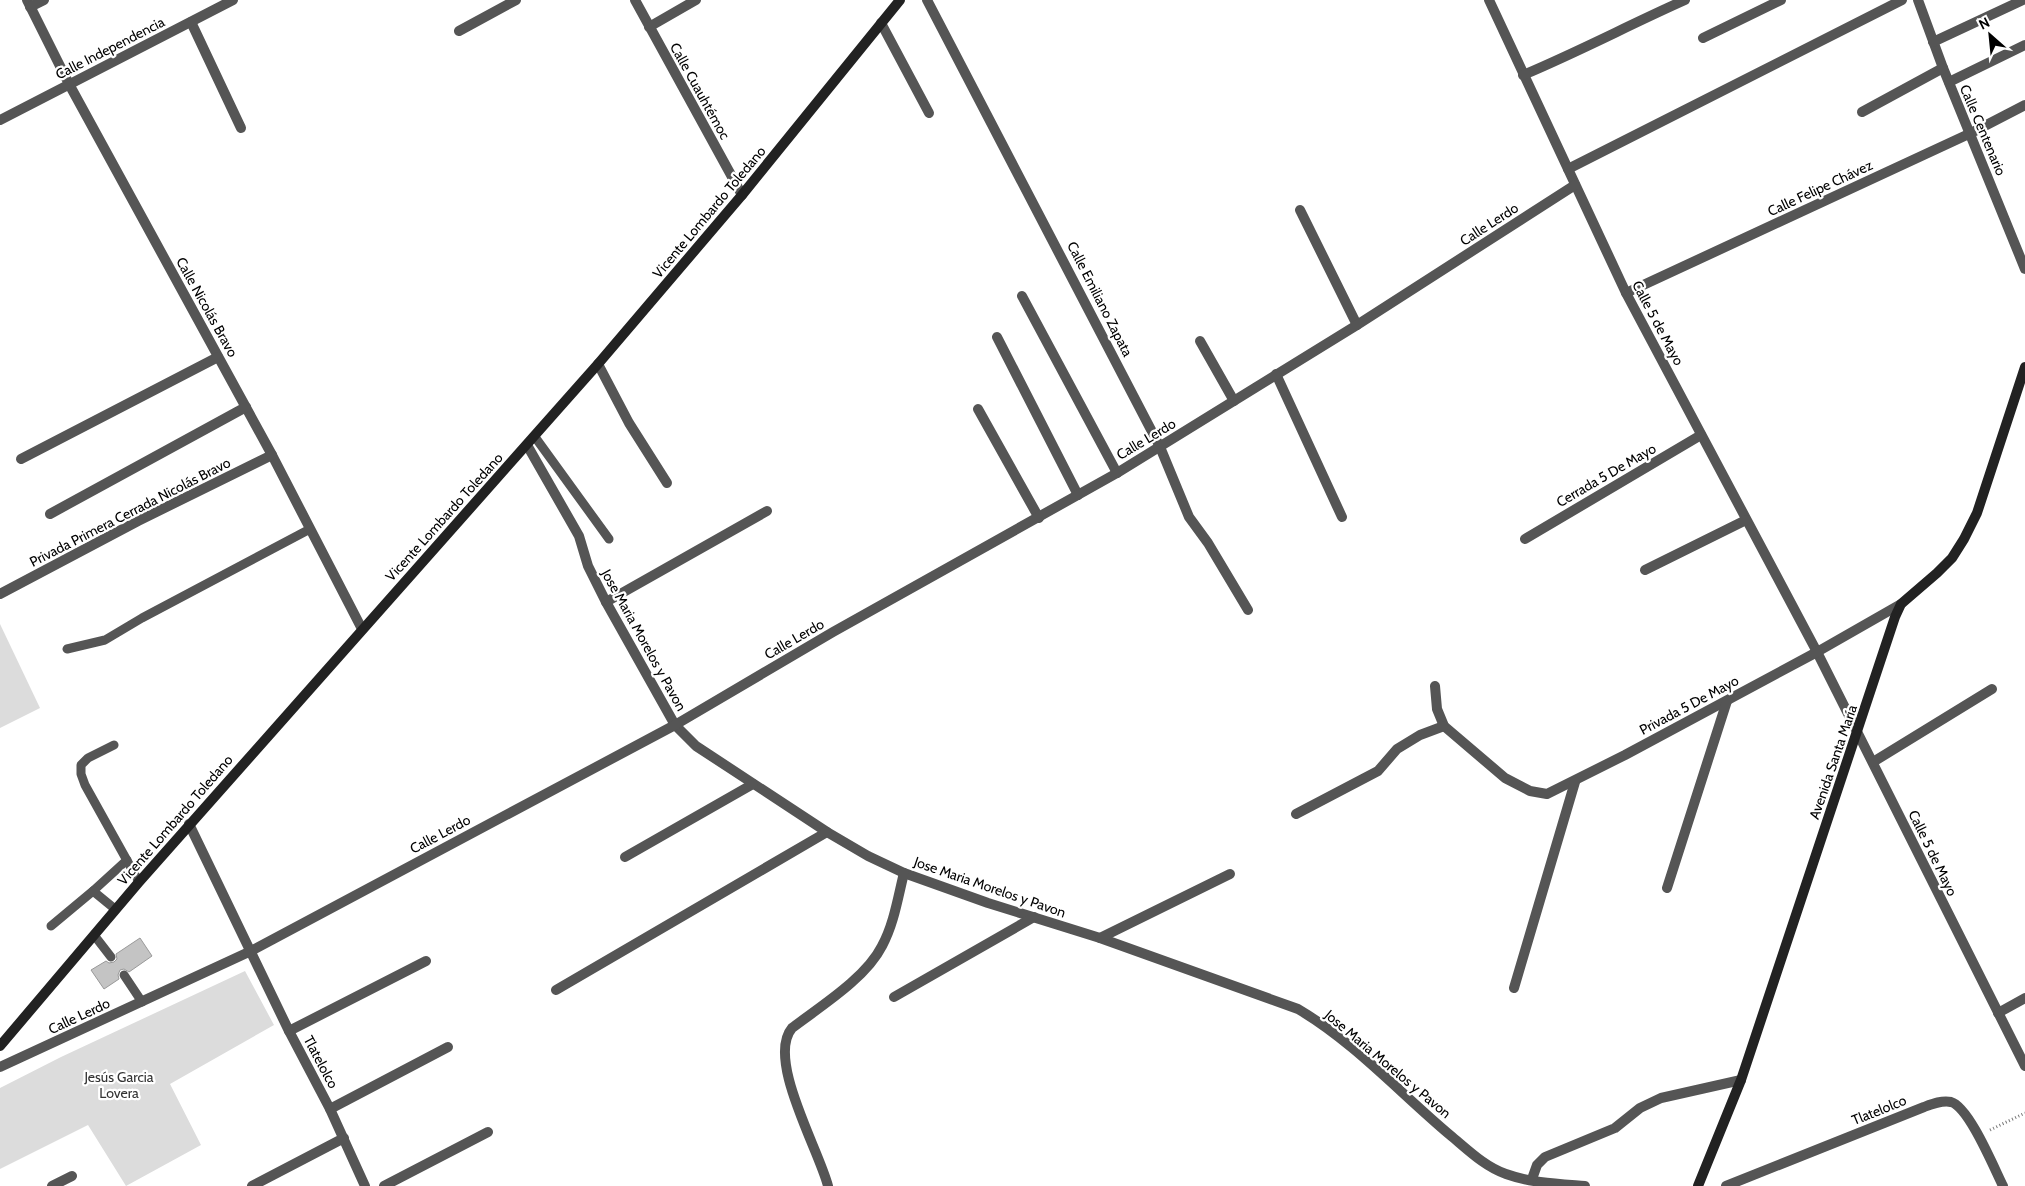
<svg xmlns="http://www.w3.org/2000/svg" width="2025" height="1186" viewBox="0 0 2025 1186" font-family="Cabin,sans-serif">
<rect width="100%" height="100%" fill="#fff"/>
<g fill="#dcdcdc">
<polygon points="0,624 40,708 0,728"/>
<polygon points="245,971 274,1025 170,1084 201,1145 126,1186 88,1125 0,1169 0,1088 61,1057"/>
</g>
<polygon fill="#c4c4c4" stroke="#999" points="140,938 152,956 129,972 124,969 120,970 118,975 119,979 104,989 91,970 106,961 109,963 114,962 117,959 116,954"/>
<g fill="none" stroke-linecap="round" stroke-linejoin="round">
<polyline stroke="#777" stroke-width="3" stroke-dasharray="1 2.5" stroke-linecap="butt" points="1990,1130 2025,1113"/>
<g stroke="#555" stroke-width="9">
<polyline points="535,437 609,539"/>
<polyline points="67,649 105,640 142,618 310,529"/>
<polyline points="114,745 88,758 81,765 81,774 85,785 139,882"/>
<polyline points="93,891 127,860"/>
<polyline points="51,926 93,891 115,909"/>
<polyline points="94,935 111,957"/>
<polyline points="124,975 142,1002"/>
</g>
<g stroke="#555" stroke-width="10">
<polyline points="27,0 69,84 272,455 362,629"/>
<polyline points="635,0 742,195"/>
<polyline points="927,0 1160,447 1189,517 1208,543 1248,610"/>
<polyline points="1489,0 1626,293 1817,652 2025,1066"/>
<polyline points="1918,0 1943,68 2025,269"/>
<polyline points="30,7 44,0"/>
<polyline points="191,22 241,128"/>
<polyline points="881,23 929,113"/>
<polyline points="649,27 696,0"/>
<polyline points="459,31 516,0"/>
<polyline points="1703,38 1781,0"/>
<polyline points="1933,42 2023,0"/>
<path d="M1523 75C1578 52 1631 24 1685 0"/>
<polyline points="1949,82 2025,45"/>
<polyline points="1862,112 1943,68"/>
<polyline points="0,120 233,0"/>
<polyline points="1568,169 1902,0"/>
<polyline points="1300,210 1357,325"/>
<polyline points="1626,293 1971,133 2025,105"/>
<polyline points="1022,296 1117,473"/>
<polyline points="997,337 1078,495"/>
<polyline points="1200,341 1234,401"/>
<polyline points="598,364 629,423 667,483"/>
<polyline points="1276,374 1342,517"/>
<polyline points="978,409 1039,518"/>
<path d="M527 445 579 536 588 566 606 602 675 725 696 746 827 832 868 856 904 873 988 903 1100 938 1298 1009C1354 1042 1400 1093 1450 1135 1467 1149 1485 1167 1506 1174 1531 1183 1559 1184 1585 1186"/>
<polyline points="21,459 218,357"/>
<polyline points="50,514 246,407"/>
<polyline points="1525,539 1701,435"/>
<polyline points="1645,570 1746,520"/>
<polyline points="0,594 138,521 272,455"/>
<polyline points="606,602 767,511"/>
<polyline points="1435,686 1437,709 1444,726 1505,778 1530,791 1547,794 1625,755 1817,652 1901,604"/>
<polyline points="1873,762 1992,689"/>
<polyline points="1296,814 1378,771 1397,749 1420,735 1444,726"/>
<polyline points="189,824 289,1031 330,1109 365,1186"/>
<polyline points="625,857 753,784"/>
<polyline points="1667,888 1727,701"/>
<polyline points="1100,938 1230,874"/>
<polyline points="1514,988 1575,782"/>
<polyline points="556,990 827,832"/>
<polyline points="894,997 1034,917"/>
<polyline points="1998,1013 2025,998"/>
<polyline points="289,1031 426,961"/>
<polyline points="0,1067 251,951 675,725 833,632 1117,473 1357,325 1575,185"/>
<polyline points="330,1109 448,1047"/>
<polyline points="1532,1179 1537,1165 1545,1157 1615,1128 1640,1108 1661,1098 1741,1080"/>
<polyline points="52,1186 72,1176"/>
<polyline points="252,1186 344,1138"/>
<polyline points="384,1186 488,1132"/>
<path d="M828 1186C819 1150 766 1059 792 1028 821 1006 866 978 882 946 894 924 898 897 904 873"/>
<path d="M1726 1186 1924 1107C1932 1104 1942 1100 1951 1102 1969 1107 1994 1168 2003 1186"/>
</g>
<g stroke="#222" stroke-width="10">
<polyline points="0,1046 139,882 598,364 742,195 900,0"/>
<polyline points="1698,1186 1741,1080 1895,617 1901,604 1937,573 1952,558 1964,539 1977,513 2025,367"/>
</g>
</g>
<g text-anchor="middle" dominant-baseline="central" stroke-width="4.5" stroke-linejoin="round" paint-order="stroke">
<g font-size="14" fill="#000" stroke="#fff">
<text transform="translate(110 48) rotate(-27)">Calle Independencia</text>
<text transform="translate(700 91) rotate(61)">Calle Cuauhtémoc</text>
<text transform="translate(1983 130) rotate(67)">Calle Centenario</text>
<text transform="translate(1820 188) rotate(-25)">Calle Felipe Chávez</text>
<text transform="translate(709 212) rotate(-50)">Vicente Lombardo Toledano</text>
<text transform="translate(1489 224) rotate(-33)">Calle Lerdo</text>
<text transform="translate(1100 299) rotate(63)">Calle Emiliano Zapata</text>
<text transform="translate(207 307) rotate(61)">Calle Nicolás Bravo</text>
<text transform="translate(1658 323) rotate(62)">Calle 5 de Mayo</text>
<text transform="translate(1146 439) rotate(-31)">Calle Lerdo</text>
<text transform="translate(1606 475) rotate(-30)">Cerrada 5 De Mayo</text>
<text transform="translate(130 512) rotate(-27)">Privada Primera Cerrada Nicolás Bravo</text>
<text transform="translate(444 517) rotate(-48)">Vicente Lombardo Toledano</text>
<text transform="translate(794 639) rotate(-30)">Calle Lerdo</text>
<text transform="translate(644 640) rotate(61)">Jose Maria Morelos y Pavon</text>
<text transform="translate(1689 705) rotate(-28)">Privada 5 De Mayo</text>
<text transform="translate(1833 762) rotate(-71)">Avenida Santa María</text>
<text transform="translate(175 820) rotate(-49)">Vicente Lombardo Toledano</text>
<text transform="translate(440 834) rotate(-28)">Calle Lerdo</text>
<text transform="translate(1933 853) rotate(64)">Calle 5 de Mayo</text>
<text transform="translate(990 887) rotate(19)">Jose Maria Morelos y Pavon</text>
<text transform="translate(79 1016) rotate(-25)">Calle Lerdo</text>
<text transform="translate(321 1062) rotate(62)">Tlatelolco</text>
<text transform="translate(1388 1064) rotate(40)">Jose Maria Morelos y Pavon</text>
<text transform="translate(1879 1110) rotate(-22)">Tlatelolco</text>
</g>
<g font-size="14" fill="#333" stroke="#fff">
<text x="119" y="1077">Jesús Garcia<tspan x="119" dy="16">Lovera</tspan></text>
</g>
</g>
<g transform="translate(1990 35) rotate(333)" stroke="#ffffff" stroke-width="4" paint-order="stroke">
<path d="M0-4L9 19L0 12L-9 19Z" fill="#000000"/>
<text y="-8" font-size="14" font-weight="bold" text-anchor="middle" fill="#000000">N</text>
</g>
</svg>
